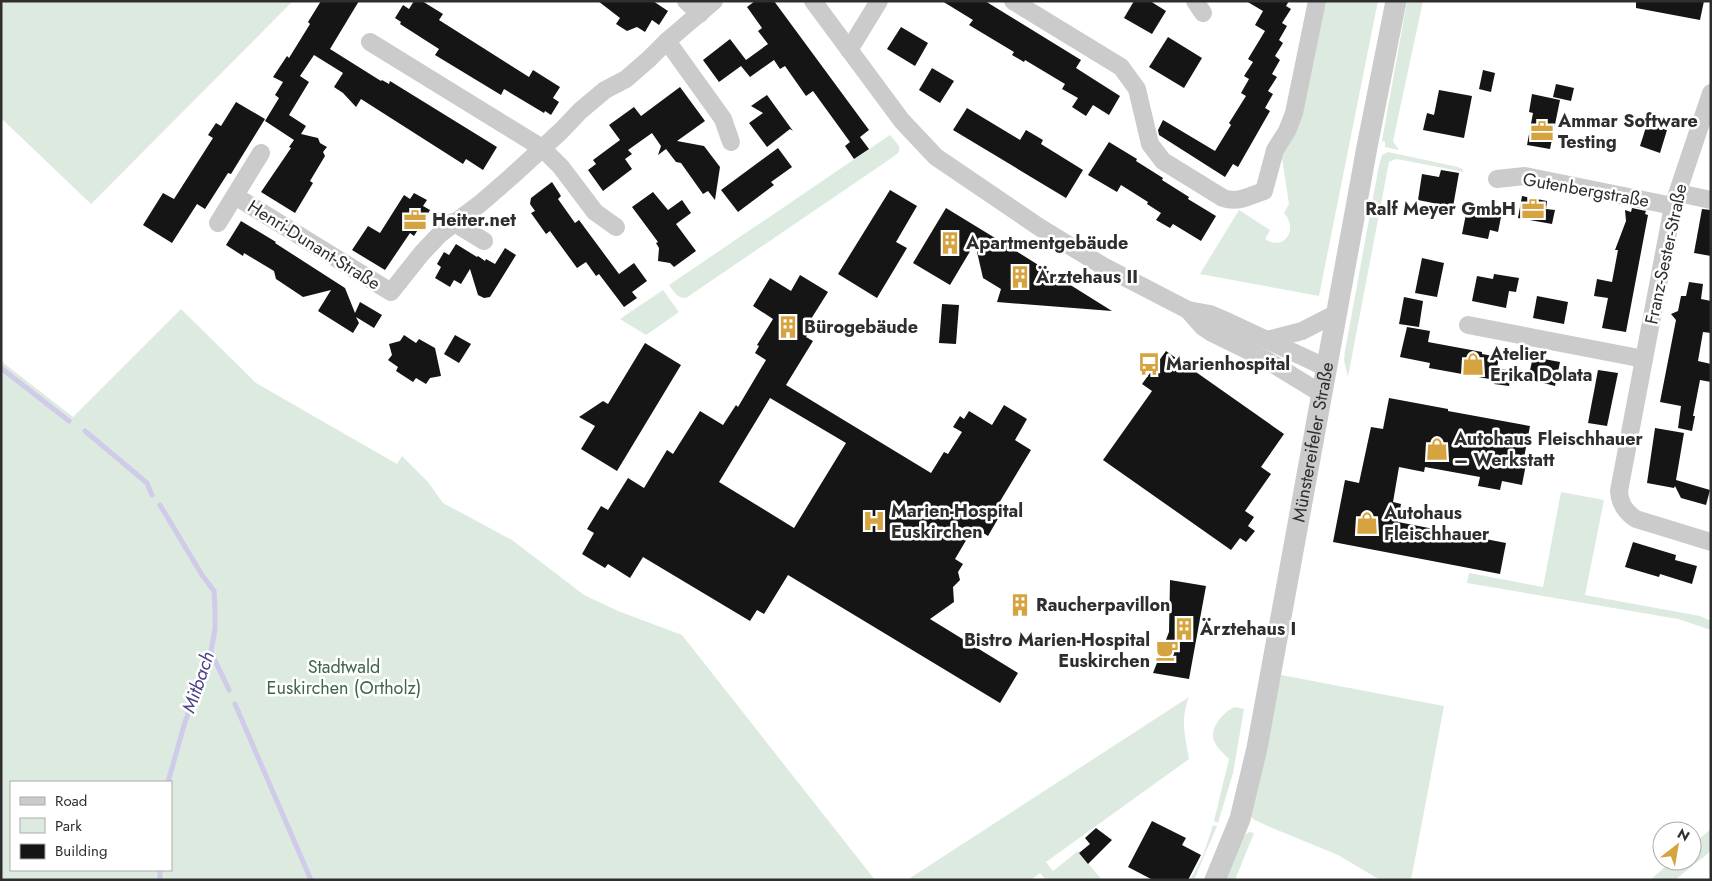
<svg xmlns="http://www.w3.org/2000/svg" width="1712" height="881" viewBox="0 0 1712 881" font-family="Jost,sans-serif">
<rect width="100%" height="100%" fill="#fff"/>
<g fill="#ddeae0" fill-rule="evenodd">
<polygon points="1,1 293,1 91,204 1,118"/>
<path d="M1324 1H1378L1319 296 1200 274 1239 210 1270 230 1265 239C1284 252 1299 229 1284 213L1289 204 1282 158Z"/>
<polygon points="1407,1 1423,1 1393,141 1399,150 1385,147 1385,142 1382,141"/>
<path d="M890 135 899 146V152L893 157 686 298C677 298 674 292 669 285Z"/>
<polygon points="1388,152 1458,167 1462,169 1464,172 1397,159 1393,160 1389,162 1348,377 1344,360 1345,351 1379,165 1382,155"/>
<polygon points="663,290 679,312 646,335 620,319"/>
<path d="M181 309 256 383 397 464 402 456 428 482 443 503 512 540 584 595 618 611 682 635 875 880H1V361L73 417ZM11 782H171V870H11Z"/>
<polygon points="1561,492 1604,500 1585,595 1700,616 1711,621 1711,630 1678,619 1467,583 1469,573 1543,587"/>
<polygon points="1281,675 1444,706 1411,880 1382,880 1375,877 1338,855 1263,824 1253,819 1251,816"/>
<path d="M1189 697C1180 720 1185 735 1189 759L1046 862 1053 871 1078 851 1102 880H1046L1040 873 1031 880H907Z"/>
<path d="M1235 707 1244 709 1233 773 1218 823 1214 821 1229 759C1223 753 1217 748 1214 741 1209 728 1224 711 1235 707Z"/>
<polygon points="1213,825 1217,826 1194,880 1190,880 1203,856"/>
<polygon points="1711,829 1711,851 1675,880 1650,880 1672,861 1692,861 1692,845"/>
<polygon points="1249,832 1254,833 1235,880 1225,880 1245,835"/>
</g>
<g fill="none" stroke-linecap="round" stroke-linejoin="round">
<g stroke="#cfcbe8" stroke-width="5">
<polyline points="1,368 69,421"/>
<polyline points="85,431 147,483 152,495"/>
<polyline points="160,505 202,575 214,591 215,609 215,629 211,651 185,722 168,782"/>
<polyline points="211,652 229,690"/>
<polyline points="235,704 311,880"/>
<polyline points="160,870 160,880"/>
</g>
</g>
<g fill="#151515" fill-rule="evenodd">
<polygon points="321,1 359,1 330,49 381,81 382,80 389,84 390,81 497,147 483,170 466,159 463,164 361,99 356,107 343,93 334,87 343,73 314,55 300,76 309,82 289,115 306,126 301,134 318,138 320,143 327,147 323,152 325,156 310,181 313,183 295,213 261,192 291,148 289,147 294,140 265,121 279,98 275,95 283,82 273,77 287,56 289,58 310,24 308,22"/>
<polygon points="414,1 422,1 443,14 439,20 529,77 533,70 560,87 553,98 559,102 551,115 545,111 544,113 504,89 501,95 435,55 439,49 400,24 401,22 395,18 403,5 409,9"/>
<polygon points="598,1 653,1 668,11 659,25 652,20 645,32 637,27 627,31 616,24 620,18"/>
<polygon points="755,1 774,1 869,130 860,137 869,149 854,159 845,146 850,142 813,91 806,96 785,66 780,69 774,60 750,77 741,66 719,82 703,60 730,39 746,60 768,44 758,31 762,28 747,7"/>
<polygon points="942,1 985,1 1081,60 1076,68 1120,96 1109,115 1093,105 1086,116 1072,107 1078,98 1062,89 1065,84 1025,60 1024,62 1012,55 1014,52 969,25 973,20"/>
<polygon points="1134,1 1150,1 1166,11 1152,34 1124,18"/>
<polygon points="1246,1 1289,1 1286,6 1291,9 1282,23 1287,26 1279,40 1283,43 1275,56 1280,60 1272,74 1277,77 1268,91 1273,94 1265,108 1270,111 1238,167 1233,164 1225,177 1159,135 1158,130 1163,120 1215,151 1231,125 1229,123 1246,96 1241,93 1249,79 1244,76 1253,62 1248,59 1265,31 1255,25 1263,11"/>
<polygon points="1636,1 1704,1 1700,20 1636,8"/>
<polygon points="901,27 928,43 915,66 887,49"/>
<polygon points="1168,37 1202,58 1184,88 1149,67"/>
<polygon points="932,68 954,81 940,103 919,90"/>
<polygon points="1483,70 1495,73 1491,92 1479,89"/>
<polygon points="1556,84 1574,88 1571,101 1553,97"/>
<polygon points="680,87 705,121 677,141 704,146 720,167 715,200 708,191 703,194 681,163 676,162 666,149 658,155 661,146 652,133 628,150 632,154 625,159 632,169 603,191 588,170 596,164 593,160 620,140 609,125 634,107 641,116"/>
<polygon points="1439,90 1472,96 1464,138 1423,130 1427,113 1434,115"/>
<polygon points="1532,94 1560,100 1550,149 1527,145 1533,113 1529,112"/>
<polygon points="767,95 793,131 790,129 767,147 749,123 763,113 751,106"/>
<polygon points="236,102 265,119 231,174 228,173 205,209 197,204 172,243 143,225 163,193 174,199 213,138 208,135 216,123 221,126"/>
<polygon points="967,108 1020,140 1026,130 1043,140 1041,144 1083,170 1066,198 953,130"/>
<polygon points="1647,124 1667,130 1660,153 1640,146"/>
<polygon points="1109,142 1137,159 1136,161 1163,178 1162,180 1189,197 1188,199 1216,216 1201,241 1173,224 1170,228 1156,220 1161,213 1147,204 1148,202 1121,185 1117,192 1088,175"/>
<polygon points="778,148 792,167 771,182 774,185 738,212 721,190"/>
<polygon points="1441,170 1459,173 1453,207 1418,200 1422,174 1439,177"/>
<polygon points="552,182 561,196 558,199 575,223 579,220 619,274 634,263 647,281 632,292 637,298 624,307 599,274 596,276 586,262 577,268 550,231 546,234 531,213 535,211 530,204 531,198"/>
<polygon points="890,190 917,206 896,242 907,248 877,298 838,274"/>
<polygon points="653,192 668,210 682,200 691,213 676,224 696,251 674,267 670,263 658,261 659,248 656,243 658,242 632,207"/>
<polygon points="414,193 427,200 423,206 430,210 414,236 410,233 385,270 352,250 368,226 380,233 404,195 410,199"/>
<polygon points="1522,196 1547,201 1546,209 1555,210 1552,224 1518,218"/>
<polygon points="946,208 1000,241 1112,311 997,302 1001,289 983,278 975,243 950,285 913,263"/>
<polygon points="1632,208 1646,211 1645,214 1648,215 1626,332 1602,328 1608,298 1594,296 1597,279 1612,282 1618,250 1615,250 1626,221 1625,210 1631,212"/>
<polygon points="1702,209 1711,210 1711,256 1694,253"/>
<polygon points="1466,214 1485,217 1486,214 1501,217 1498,232 1490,230 1488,239 1462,234"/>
<polygon points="241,221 276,242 275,243 345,288 355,313 360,302 382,315 374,328 356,317 359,323 353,333 318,311 331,290 303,297 276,279 274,271 244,253 243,256 226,245"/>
<polygon points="456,244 477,257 478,256 485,261 486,259 495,264 505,248 516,255 490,297 484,298 478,295 470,269 461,284 454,280 450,287 435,278 441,267 437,264 444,252 449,255"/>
<polygon points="1422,258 1444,263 1437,297 1415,293"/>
<polygon points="1494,274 1519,278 1516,292 1509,291 1506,308 1472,301 1477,276 1493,279"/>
<path d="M800 275 828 292 811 319 816 322 806 337 813 341 786 385 931 473 944 452 948 454 962 432 953 427 960 416 964 419 969 411 992 425 1004 405 1027 419 1015 440 1031 450 993 513 999 517 988 536 974 527 955 559 963 564 958 572 960 580 953 587 954 602 930 619 1018 673 1000 703 788 575 764 614 757 610 750 621 643 557 630 578 608 564 605 568 582 554 594 533 587 529 601 506 608 510 628 478 644 488 667 450 673 454 700 411 723 425 736 405 738 407 766 360 755 353 759 346 757 345 773 319 753 306 770 278 791 291ZM770 398 846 443 794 528 719 482Z"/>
<polygon points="1689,282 1703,284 1701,299 1711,301 1711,333 1703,332 1698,361 1711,364 1711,382 1700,380 1693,416 1695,416 1692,431 1678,428 1681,406 1660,402 1676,320 1671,314 1678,311 1681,296 1686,296"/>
<polygon points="1537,296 1568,302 1564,324 1533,318"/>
<polygon points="1404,297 1423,301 1419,327 1399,324"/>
<polygon points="942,304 959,305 956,344 939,343"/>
<polygon points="1407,327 1430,331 1428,342 1482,352 1482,354 1499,357 1497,368 1512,371 1509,386 1494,384 1495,380 1429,368 1430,363 1400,357"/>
<polygon points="404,335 416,343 419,339 435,348 441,376 430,378 426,384 416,378 413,382 396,371 398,367 388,360 392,355 389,344 400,341"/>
<polygon points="455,335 471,344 459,363 444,354"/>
<polygon points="645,343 681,365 617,471 581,449 595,426 579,417 603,401 608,404"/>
<polygon points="1166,351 1284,434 1261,467 1271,474 1245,511 1254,517 1248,526 1255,531 1246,542 1240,538 1231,550 1103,460 1152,391 1142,384"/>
<polygon points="1533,357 1560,362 1555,386 1528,379"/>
<polygon points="1598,370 1618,373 1607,426 1588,423"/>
<polygon points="1389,398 1448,409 1448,411 1530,426 1523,463 1526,464 1522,485 1502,481 1500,490 1478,486 1480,477 1425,467 1424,472 1399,467 1393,502 1401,504 1398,522 1506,543 1500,574 1333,542 1345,480 1359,483 1371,427 1383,429"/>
<polygon points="1655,428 1684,433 1676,480 1710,490 1706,505 1681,498 1675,486 1674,488 1647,483"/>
<polygon points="1633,542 1676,555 1675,560 1697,566 1692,584 1660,574 1659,577 1625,567"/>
<polygon points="1170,580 1206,586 1189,679 1153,673 1169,632"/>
<polygon points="1152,821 1186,838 1182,845 1201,855 1188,880 1153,880 1128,867"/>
<polygon points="1096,828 1112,840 1088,864 1079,853 1090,844 1085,838"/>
</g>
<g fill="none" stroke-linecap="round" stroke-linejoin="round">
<g stroke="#cbcbcb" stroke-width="18">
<polyline points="686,1 700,14"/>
<polyline points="813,1 902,121 936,157 1039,227 1103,266 1188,310 1210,314 1224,320 1327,368"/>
<path d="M1013 1 1121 67 1137 89 1150 144 1163 161 1223 198C1238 203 1250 196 1264 191L1275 150 1287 131 1294 113 1317 1"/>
<polyline points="1195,1 1203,13"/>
<polyline points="667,41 723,119 731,142"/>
<polyline points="370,42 542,148 561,167 595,212 616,227"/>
<polyline points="849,50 879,1"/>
<path d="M1711 93 1673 206 1619 491C1620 504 1625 512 1636 519L1711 542"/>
<polyline points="1497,179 1525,176 1673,206"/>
<polyline points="1678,193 1711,200"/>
<polyline points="235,196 391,292 422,253 440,234 481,203 512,176 561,131 580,111 605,90 626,79 649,59 667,41 714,1"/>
<polyline points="453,222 484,241"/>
<polyline points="218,223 261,153"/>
<polyline points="1188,310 1203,327 1212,333 1265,359 1322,394"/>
<polyline points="1468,325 1644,359"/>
<polyline points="1267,340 1302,331 1337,313"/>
</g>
<path stroke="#cbcbcb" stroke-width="21" id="s1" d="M1215 880 1240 819 1257 748 1367 147 1396 1"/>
</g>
<defs>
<symbol id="office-bare" viewBox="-9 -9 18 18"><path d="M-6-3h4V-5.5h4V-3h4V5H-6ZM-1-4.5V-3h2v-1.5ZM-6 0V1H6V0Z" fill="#d5a440" stroke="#fff" stroke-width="2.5" paint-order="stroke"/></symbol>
<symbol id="building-bare" viewBox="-9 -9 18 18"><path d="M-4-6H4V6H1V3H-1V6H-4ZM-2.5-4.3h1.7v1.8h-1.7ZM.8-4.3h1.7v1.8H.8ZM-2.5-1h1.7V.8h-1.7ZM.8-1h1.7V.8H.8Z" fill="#d5a440" stroke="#fff" stroke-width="2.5" paint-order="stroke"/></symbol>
<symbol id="bus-bare" viewBox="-9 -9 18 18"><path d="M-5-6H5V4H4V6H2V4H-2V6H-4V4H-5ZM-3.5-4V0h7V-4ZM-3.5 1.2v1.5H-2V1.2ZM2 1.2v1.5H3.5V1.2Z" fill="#d5a440" stroke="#fff" stroke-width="2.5" paint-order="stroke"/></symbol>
<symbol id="shop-bare" viewBox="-9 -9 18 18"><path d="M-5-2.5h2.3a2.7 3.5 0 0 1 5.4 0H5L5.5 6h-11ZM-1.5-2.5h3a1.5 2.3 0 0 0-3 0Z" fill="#d5a440" stroke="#fff" stroke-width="2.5" paint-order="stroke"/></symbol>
<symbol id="hospital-bare" viewBox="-9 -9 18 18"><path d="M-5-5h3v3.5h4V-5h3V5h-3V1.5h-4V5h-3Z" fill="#d5a440" stroke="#fff" stroke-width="2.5" paint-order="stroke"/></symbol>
<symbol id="cafe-bare" viewBox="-9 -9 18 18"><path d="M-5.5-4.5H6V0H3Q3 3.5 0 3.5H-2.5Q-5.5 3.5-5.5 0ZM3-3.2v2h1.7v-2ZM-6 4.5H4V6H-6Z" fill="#d5a440" stroke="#fff" stroke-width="2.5" paint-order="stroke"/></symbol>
</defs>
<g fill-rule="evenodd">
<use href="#office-bare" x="1526" y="115" width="32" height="32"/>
<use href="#office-bare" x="1517" y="193" width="32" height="32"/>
<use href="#office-bare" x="399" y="204" width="32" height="32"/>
<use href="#building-bare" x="934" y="227" width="32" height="32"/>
<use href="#building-bare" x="1004" y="261" width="32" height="32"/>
<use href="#building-bare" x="772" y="311" width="32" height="32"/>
<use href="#bus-bare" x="1133" y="348" width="32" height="32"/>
<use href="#shop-bare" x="1457" y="348" width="32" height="32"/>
<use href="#shop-bare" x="1421" y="433" width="32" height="32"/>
<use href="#hospital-bare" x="858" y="505" width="32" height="32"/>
<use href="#shop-bare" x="1351" y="507" width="32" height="32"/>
<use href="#building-bare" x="1004" y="589" width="32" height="32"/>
<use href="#building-bare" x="1168" y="613" width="32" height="32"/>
<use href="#cafe-bare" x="1151" y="634" width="32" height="32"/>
</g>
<g text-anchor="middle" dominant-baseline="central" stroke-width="5" stroke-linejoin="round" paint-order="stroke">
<g font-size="18" font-weight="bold" fill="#2e2e2e" stroke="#fff" text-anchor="start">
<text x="1558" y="121">Ammar Software<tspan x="1558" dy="21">Testing</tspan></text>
<text x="1516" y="209" text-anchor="end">Ralf Meyer GmbH</text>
<text x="432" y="220">Heiter.net</text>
<text x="966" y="243">Apartmentgebäude</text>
<text x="1036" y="277">Ärztehaus II</text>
<text x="804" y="327">Bürogebäude</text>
<text x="1490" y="354">Atelier<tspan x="1490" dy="21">Erika Dolata</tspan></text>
<text x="1166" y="364">Marienhospital</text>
<text x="1454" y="439">Autohaus Fleischhauer<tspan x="1454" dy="21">– Werkstatt</tspan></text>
<text x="891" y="511">Marien-Hospital<tspan x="891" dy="21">Euskirchen</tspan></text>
<text x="1384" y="513">Autohaus<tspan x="1384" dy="21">Fleischhauer</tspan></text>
<text x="1036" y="605">Raucherpavillon</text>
<text x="1200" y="629">Ärztehaus I</text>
<text x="1150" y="640" text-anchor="end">Bistro Marien-Hospital<tspan x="1150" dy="21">Euskirchen</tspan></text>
</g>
<g font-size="18" fill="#2e2e2e" stroke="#fff">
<text transform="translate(1586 190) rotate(10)">Gutenbergstraße</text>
<text transform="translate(314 245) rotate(32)">Henri-Dunant-Straße</text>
<text transform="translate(1666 254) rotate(-78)">Franz-Sester-Straße</text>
<text stroke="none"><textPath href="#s1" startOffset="450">Münstereifeler Straße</textPath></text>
</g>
<g font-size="18" fill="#40664a" stroke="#fff">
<text x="344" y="667">Stadtwald<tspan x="344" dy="21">Euskirchen (Ortholz)</tspan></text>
</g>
<g font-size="19" font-style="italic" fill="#4d4389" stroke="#fff">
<text transform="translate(198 682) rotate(-71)">Mitbach</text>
</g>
</g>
<rect width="1712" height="881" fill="none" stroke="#2e2e2e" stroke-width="5"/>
<rect x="10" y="781" width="162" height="90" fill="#ffffff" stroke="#ababab"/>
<rect x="20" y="797" width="25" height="8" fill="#cbcbcb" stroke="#ababab"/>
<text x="55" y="806" font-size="15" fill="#2e2e2e">Road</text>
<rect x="20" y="818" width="25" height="15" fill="#ddeae0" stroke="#ababab"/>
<text x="55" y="831" font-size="15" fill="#2e2e2e">Park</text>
<rect x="20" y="844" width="25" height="15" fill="#151515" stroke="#ababab"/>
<text x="55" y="856" font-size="15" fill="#2e2e2e">Building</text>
<g transform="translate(1677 846) rotate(31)"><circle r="24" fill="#ffffff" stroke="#ababab"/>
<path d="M0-4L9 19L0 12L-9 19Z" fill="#d5a440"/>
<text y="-8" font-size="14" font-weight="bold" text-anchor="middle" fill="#2e2e2e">N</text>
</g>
</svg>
